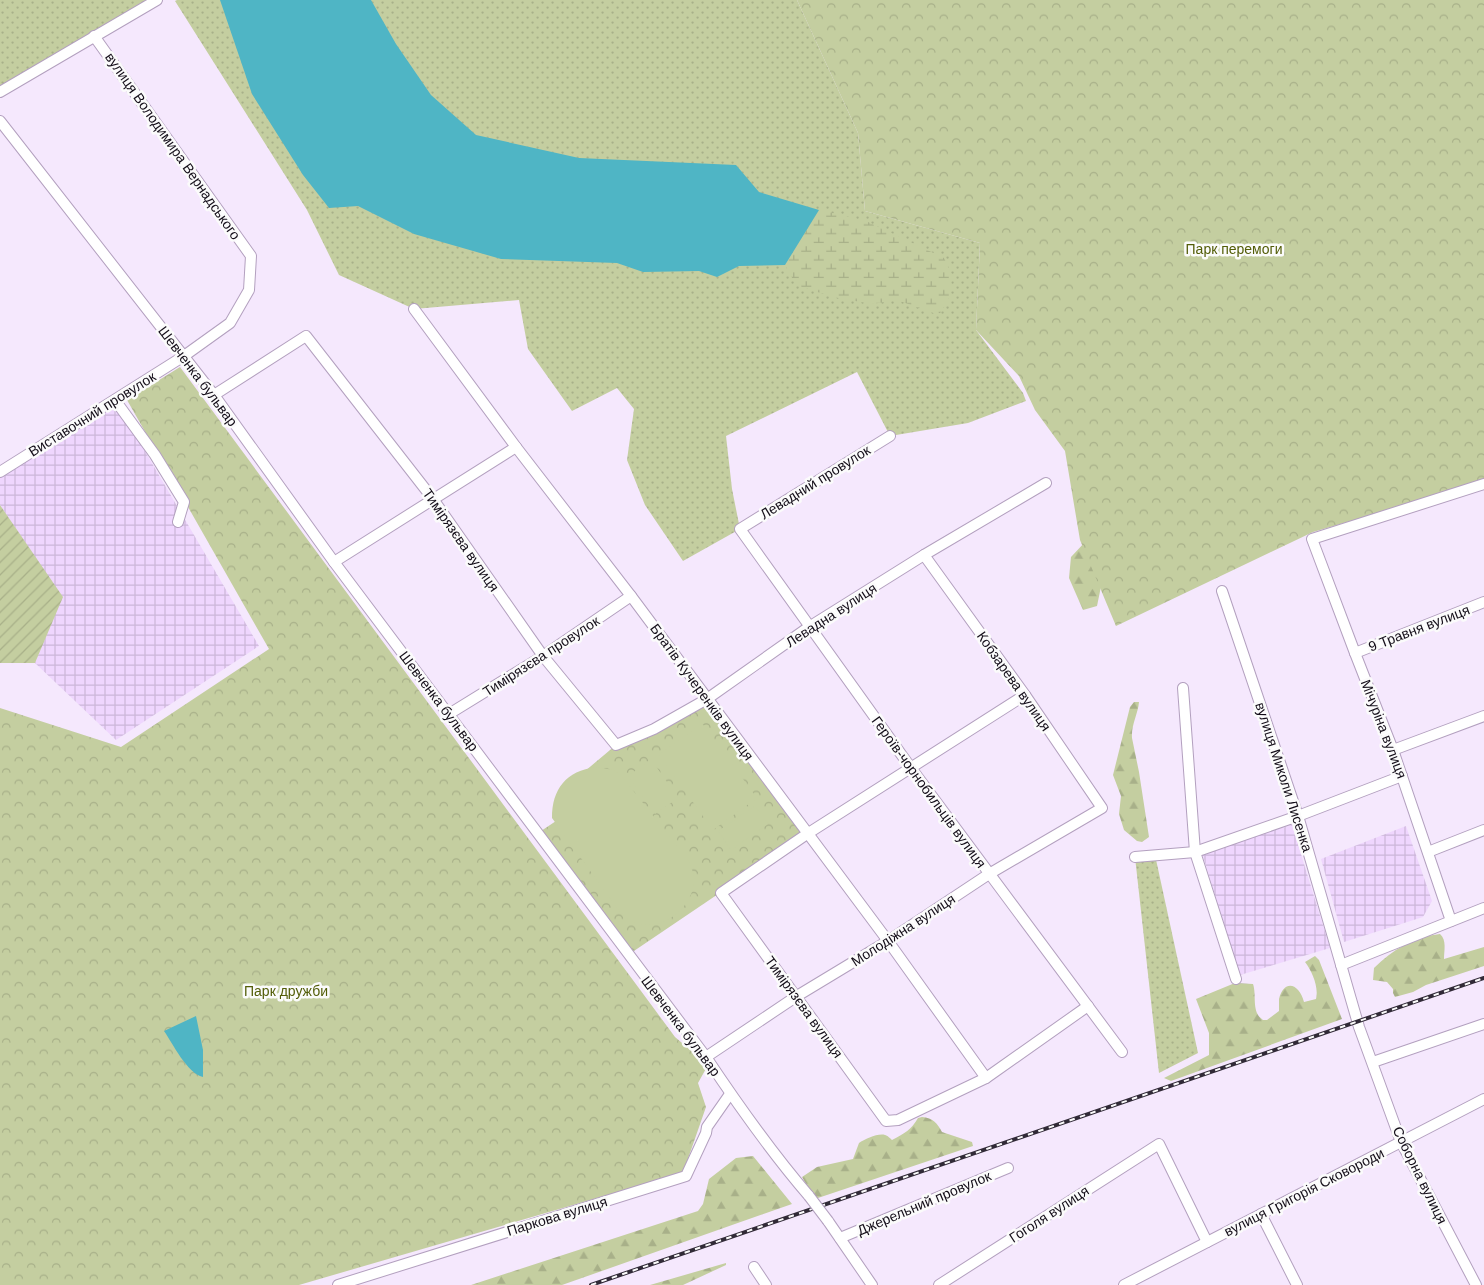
<svg xmlns="http://www.w3.org/2000/svg" width="1484" height="1285" viewBox="0 0 1484 1285" font-family="Helvetica,sans-serif">
<defs>
<pattern id="industrial-grid" width="8" height="8" patternUnits="userSpaceOnUse" patternTransform="scale(1.25)"><rect width="8" height="8" fill="#efd6fe"/><path d="M0 4h8M4 0v8" fill="none" stroke="#ccb6d9"/></pattern>
<pattern id="grass-dots" width="8" height="8" patternUnits="userSpaceOnUse" patternTransform="scale(1.25)"><rect width="8" height="8" fill="#c4cea0"/><path d="M2 2h.1M6 6h.1" fill="none" stroke="#a8b089" stroke-width="1.8" stroke-linecap="round"/></pattern>
<pattern id="forest-firs" width="22" height="20" patternUnits="userSpaceOnUse" patternTransform="scale(1.25)"><rect width="22" height="20" fill="#c4cea0"/><path d="M5 1l3.5 6h-7zM16 11l3.5 6h-7z" fill="#a8b089"/></pattern>
<pattern id="wetland-marsh" width="20" height="14" patternUnits="userSpaceOnUse" patternTransform="scale(1.25)"><rect width="20" height="14" fill="#c4cea0"/><path d="M1 5h8M5 5V1M11 12h8M15 12V8" fill="none" stroke="#a8b089"/></pattern>
<pattern id="park-crowns" width="20" height="18" patternUnits="userSpaceOnUse" patternTransform="scale(1.25)"><rect width="20" height="18" fill="#c4cea0"/><path d="M2 6a3 3 0 1 1 6 0M12 15a3 3 0 1 1 6 0" fill="none" stroke="#a8b089"/></pattern>
<pattern id="garden-furrows" width="10" height="10" patternUnits="userSpaceOnUse" patternTransform="scale(1.25)"><rect width="10" height="10" fill="#c4cea0"/><path d="M-1 1l2-2M0 10L10 0M9 11l2-2" fill="none" stroke="#a8b089"/></pattern>
</defs>
<rect width="100%" height="100%" fill="#f5e8fd"/>
<g fill="url(#industrial-grid)">
<polygon points="115,400 259,646 116,740 35,663 62,597 0,505 0,472"/>
<polygon points="1292,825 1330,948 1240,975 1202,853"/>
<polygon points="1406,826 1432,901 1423,917 1344,942 1321,859"/>
</g>
<g fill="url(#grass-dots)">
<polygon points="0,0 157,0 0,92"/>
<polygon points="177,0 797,0 858,133 865,211 980,243 976,330 1023,393 1026,401 968,423 890,436 857,372 726,436 732,489 740,529 683,561 645,505 627,460 634,409 617,388 572,411 528,349 519,300 414,309 339,275 307,210 175,1"/>
<polygon points="1155,855 1198,1053 1159,1073 1135,857"/>
</g>
<g fill="url(#forest-firs)">
<polygon points="1086,541 1104,572 1097,606 1083,610 1069,578 1071,557"/>
<path d="M1134 702H1139C1138 714 1131 725 1132 738L1139 772 1149 837 1142 842 1137 841 1124 830 1119 814 1121 796 1113 775 1130 707Z"/>
<path d="M1440 934C1447 940 1444 951 1444 959L1484 947V966L1426 985 1413 992 1395 997 1393 993V989L1387 982 1373 980 1374 968C1392 950 1414 937 1440 934Z"/>
<path d="M1315 956 1319 960 1342 1019 1171 1081 1164 1078 1209 1055V1033L1196 999 1235 983 1253 984C1257 996 1251 1012 1263 1020H1267L1279 1011C1279 1007 1279 1002 1279 999 1284 979 1299 983 1304 1002L1316 999C1319 987 1312 971 1305 962Z"/>
<path d="M922 1117C933 1118 937 1123 942 1132L972 1142 973 1146 815 1199 802 1177 817 1167 853 1159 859 1143C865 1139 878 1133 885 1135 887 1135 891 1139 892 1140 904 1134 912 1129 918 1118Z"/>
<polygon points="753,1156 792,1204 562,1285 471,1285 698,1211 703,1204 709,1179 736,1158"/>
<polygon points="726,1263 726,1265 683,1285 650,1285"/>
</g>
<polygon fill="url(#wetland-marsh)" points="819,210 866,221 944,258 952,275 950,296 939,315 897,300 872,304 833,297 796,285 785,265"/>
<g fill="url(#park-crowns)">
<polygon points="797,0 1484,0 1484,482 1313,532 1116,626 1080,540 1065,451 1035,410 1019,376 976,330 980,243 865,211 858,133"/>
<polygon points="180,367 675,1037 708,1065 698,1083 706,1107 683,1173 299,1285 0,1285 0,708 121,747 269,649 127,400"/>
<polygon points="707,699 807,834 628,955 538,833 559,819 572,782 616,745"/>
</g>
<polygon fill="url(#garden-furrows)" points="0,505 63,597 35,663 0,663"/>
<g fill="#c4cea0">
<polygon points="702,723 757,798 713,830 659,755"/>
<polygon points="651,759 678,798 655,814 628,776"/>
<path d="M596 767 614 770 624 779 688 860C691 867 695 874 694 882 692 910 658 935 631 921 626 919 621 912 617 908L552 818C552 789 566 771 596 767Z"/>
<polygon points="755,806 768,824 731,850 718,831"/>
</g>
<g fill="#4fb5c5">
<polygon points="220,0 371,0 396,44 431,95 476,135 579,158 736,165 759,192 819,210 785,265 739,266 717,277 699,271 643,272 617,263 501,259 414,234 358,206 329,208 303,175 252,94"/>
<path d="M196 1016 203 1050V1077C187 1073 173 1044 164 1031Z"/>
</g>
<g fill="none" stroke-linecap="round" stroke-linejoin="round">
<defs>
<g id="minor">
<polyline points="0,92 157,0"/>
<path d="M0 121 214 395 334 562 706 1057C738 1105 771 1152 809 1196"/>
<polyline points="414,309 516,447 631,596 888,941 986,1078"/>
<polyline points="214,395 306,336 433,499 543,656 616,745 654,729 707,699 809,627 924,555 1046,483"/>
<polyline points="115,400 155,455 184,502 178,522"/>
<polyline points="890,436 740,529 911,768 1122,1052"/>
<polyline points="0,472 184,356 230,323 249,290 251,256 94,36"/>
<polyline points="334,562 516,447"/>
<polyline points="1222,591 1298,816 1359,1027 1401,1142 1476,1285"/>
<polyline points="1355,653 1484,602"/>
<polyline points="1183,688 1195,852 1236,979"/>
<polyline points="1025,695 807,834 721,893 886,1121 898,1120 986,1078 1088,1006"/>
<polyline points="449,714 543,656 631,596"/>
<polyline points="1393,750 1484,716"/>
<polyline points="1428,852 1484,830"/>
<polyline points="1135,857 1195,852 1298,816 1402,776"/>
<polyline points="1451,921 1393,750 1355,653 1312,539 1484,484"/>
<polyline points="1341,965 1484,908"/>
<polyline points="706,1057 797,996 888,941 989,874 1102,808 1025,695 924,555"/>
<polyline points="1373,1062 1484,1024"/>
<polyline points="1261,1214 1297,1285"/>
<polyline points="828,1221 872,1285"/>
<polyline points="840,1238 1008,1168"/>
<polyline points="754,1267 766,1285"/>
<polyline points="338,1285 686,1176 706,1133 707,1127 730,1094"/>
<polyline points="939,1285 1159,1144 1207,1242"/>
<polyline points="1124,1285 1484,1099"/>
</g>
</defs>
<use href="#minor" stroke="#b3a0bf" stroke-width="12"/>
<use href="#minor" stroke="#fff" stroke-width="10"/>
<defs>
<polyline id="rail" points="591,1285 1484,978"/>
</defs>
<use href="#rail" stroke="#312a37" stroke-width="4"/>
<use href="#rail" stroke="#fbfbfb" stroke-width="2" stroke-dasharray="5.5" stroke-linecap="butt"/>
<defs>
<polyline id="minor-bridge" points="809,1196 828,1221"/>
</defs>
<use href="#minor-bridge" stroke="#b3a0bf" stroke-width="12" stroke-linecap="butt"/>
<use href="#minor-bridge" stroke="#fff" stroke-width="10"/>
</g>
<g text-anchor="middle" dominant-baseline="central" stroke-width="5" stroke-linejoin="round" paint-order="stroke">
<g font-size="14" fill="#130d18" stroke="#fbfbfb">
<text transform="translate(173 146) rotate(55)">вулиця Володимира Вернадського</text>
<text transform="translate(198 376) rotate(53)">Шевченка бульвар</text>
<text transform="translate(92 414) rotate(-32)">Виставочний провулок</text>
<text transform="translate(815 482) rotate(-32)">Левадний провулок</text>
<text transform="translate(461 540) rotate(55)">Тимірязєва вулиця</text>
<text transform="translate(831 615) rotate(-33)">Левадна вулиця</text>
<text transform="translate(1419 628) rotate(-21)">9 Травня вулиця</text>
<text transform="translate(541 656) rotate(-33)">Тимірязєва провулок</text>
<text transform="translate(1014 681) rotate(55)">Кобзарева вулиця</text>
<text transform="translate(702 692) rotate(54)">Братів Кучеренків вулиця</text>
<text transform="translate(439 701) rotate(53)">Шевченка бульвар</text>
<text transform="translate(1384 729) rotate(69)">Мічуріна вулиця</text>
<text transform="translate(1284 777) rotate(72)">вулиця Миколи Лисенка</text>
<text transform="translate(929 792) rotate(54)">Героїв-чорнобильців вулиця</text>
<text transform="translate(903 930) rotate(-33)">Молодіжна вулиця</text>
<text transform="translate(804 1007) rotate(54)">Тимірязєва вулиця</text>
<text transform="translate(681 1026) rotate(53)">Шевченка бульвар</text>
<text transform="translate(1420 1175) rotate(64)">Соборна вулиця</text>
<text transform="translate(1304 1192) rotate(-27)">вулиця Григорія Сковороди</text>
<text transform="translate(924 1203) rotate(-23)">Джерельний провулок</text>
<text transform="translate(1049 1214) rotate(-33)">Гоголя вулиця</text>
<text transform="translate(557 1216) rotate(-17)">Паркова вулиця</text>
</g>
<g font-size="14" fill="#535d08" stroke="#fbfbfb">
<text x="1234" y="249">Парк перемоги</text>
<text x="286" y="991">Парк дружби</text>
</g>
</g>
</svg>
